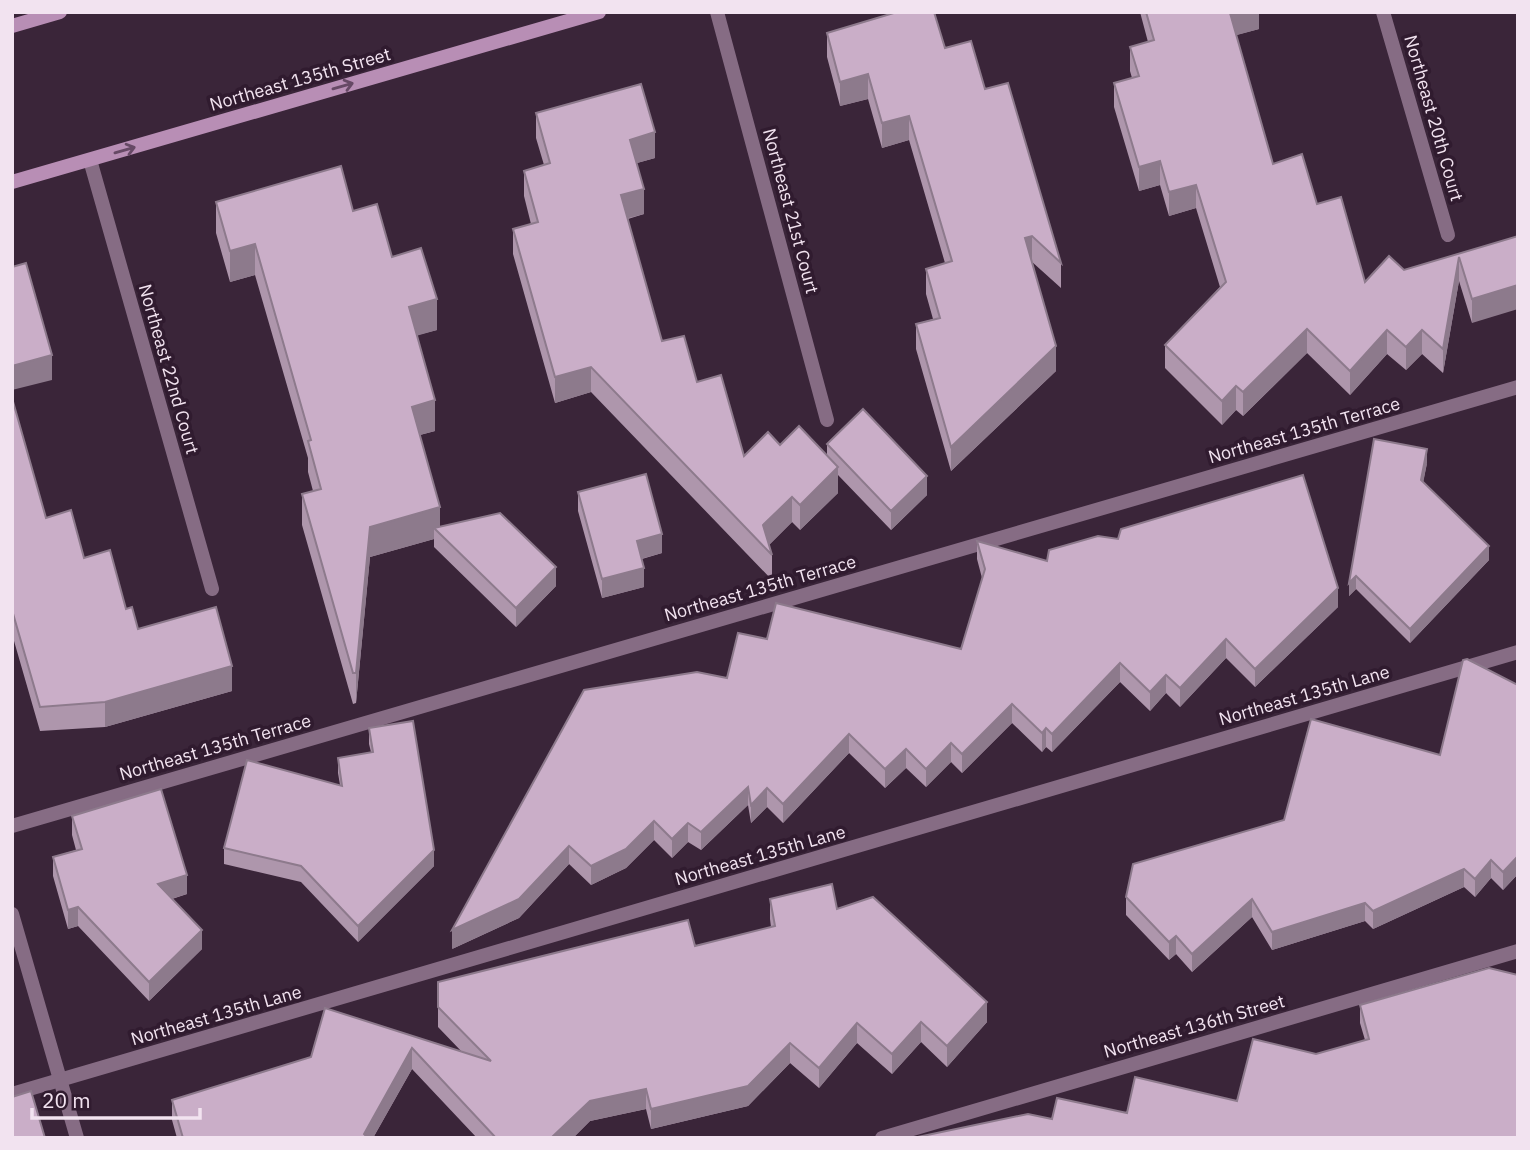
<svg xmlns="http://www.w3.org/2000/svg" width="1530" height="1150" viewBox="0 0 1530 1150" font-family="'IBM Plex Sans',sans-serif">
<rect width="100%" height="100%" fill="#3a2539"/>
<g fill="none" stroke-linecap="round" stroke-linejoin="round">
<g stroke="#866c84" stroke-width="14">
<polyline points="717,12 827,420"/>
<polyline points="1383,12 1448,235"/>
<polyline points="90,160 212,589"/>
<polyline points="12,826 1518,387"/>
<polyline points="12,914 77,1138"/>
<polyline points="12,1094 1518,652"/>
<polyline points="882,1138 1518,951"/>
</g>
<g stroke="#b88eb5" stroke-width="14">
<polyline points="12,26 60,12"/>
<polyline points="12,182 599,12"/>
</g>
</g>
<g fill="#ae96ac">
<polygon points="1140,12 1259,12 1259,29 1236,35 1273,164 1317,204 1365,282 1518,236 1472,323 1459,281 1443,373 1422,354 1406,370 1387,354 1350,395 1307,353 1243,416 1236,410 1222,425 1165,368 1165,345 1220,287 1196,208 1169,216 1160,185 1139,191 1114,107 1114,83 1132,78 1130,71 1130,47 1148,42"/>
<polygon points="827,33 945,48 985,89 1061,263 1061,288 1031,261 1056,371 951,471 916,349 916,324 933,319 926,294 926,269 945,263 909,140 882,148 868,99 840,106 827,57"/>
<polygon points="536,113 655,158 637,163 644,214 628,219 662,341 697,382 744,456 780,445 827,455 827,444 927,495 891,530 838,475 838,493 800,530 792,522 769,545 772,555 772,580 591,392 555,403 513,254 513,229 531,224 524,196 524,171 544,165 536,138"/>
<polygon points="216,202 353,211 392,257 437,330 417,335 435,431 420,435 440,527 556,586 516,627 434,547 434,539 370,557 356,703 353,704 302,525 302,494 313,491 308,472 308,458 255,275 230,282 216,233"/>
<polygon points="12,398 46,518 84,558 126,609 138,629 232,691 105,727 40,731 12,634"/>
<polygon points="1427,463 1423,482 1489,560 1410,643 1356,589 1349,596 1349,583"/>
<polygon points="578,492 662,553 642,559 644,587 602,598 578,511"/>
<polygon points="977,541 1047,561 1338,607 1255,687 1226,658 1180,707 1166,693 1150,711 1120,682 1052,752 1046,747 1042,752 1012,723 962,773 951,762 926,787 906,768 885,788 849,753 783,823 767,807 751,823 748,805 701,850 688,842 672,858 654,840 626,868 591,885 569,864 519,918 452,949 767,639 961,649 982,578 977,559"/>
<polygon points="1518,685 1518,874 1503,890 1491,878 1475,897 1464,887 1373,929 1365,921 1272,950 1252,917 1192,972 1176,954 1169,960 1126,915 1126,897 1284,820 1440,755"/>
<polygon points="369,728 434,866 358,942 301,882 224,864 224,848 340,785 338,773 338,758 371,752 369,744"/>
<polygon points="72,816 187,894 172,899 202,949 149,1001 78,926 68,929 53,876 53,857 76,850 72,835"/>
<polygon points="770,899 837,909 987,1022 947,1067 921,1042 892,1074 857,1043 819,1088 790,1063 748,1106 651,1129 646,1109 590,1121 573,1138 477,1138 412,1069 373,1138 177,1138 172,1120 172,1100 311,1057 325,1008 463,1053 438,1027 438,982 695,946 771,927 770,919"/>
<polygon points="1360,1005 1518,1138 1052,1119 1237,1101 1316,1054 1365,1040 1360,1023"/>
</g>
<g fill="#8d7a8c">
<polygon points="1234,12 1259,12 1259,29 1230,37 1230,13"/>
<polygon points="868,74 868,99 840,106 840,82"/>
<polygon points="909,116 909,140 882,148 882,123"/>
<polygon points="655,132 655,158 630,165 630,140"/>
<polygon points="1160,161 1160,185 1139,191 1139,167"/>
<polygon points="1196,185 1196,208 1169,216 1169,192"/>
<polygon points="644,189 644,214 621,220 621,195"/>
<polygon points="1032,236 1032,260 1025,262 1025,238"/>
<polygon points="255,244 255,275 230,282 230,251"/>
<polygon points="1459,257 1459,281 1443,373 1443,349"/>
<polygon points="1518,285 1518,309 1472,323 1472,299"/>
<polygon points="437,299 437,330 409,338 409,307"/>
<polygon points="1307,329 1307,353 1243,416 1243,392"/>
<polygon points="1387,330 1387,354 1350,395 1350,371"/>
<polygon points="1422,330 1422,354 1406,370 1406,347"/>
<polygon points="1056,346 1056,371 951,471 951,447"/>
<polygon points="52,355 52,380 12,390 12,366"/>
<polygon points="591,367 591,392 555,403 555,377"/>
<polygon points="1236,386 1236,410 1222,425 1222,401"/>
<polygon points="435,400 435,431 412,437 412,407"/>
<polygon points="1427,449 1427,463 1421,494 1421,480"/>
<polygon points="838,467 838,493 800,530 800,505"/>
<polygon points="927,476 927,495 891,530 891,511"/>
<polygon points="792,497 792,522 765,549 763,525"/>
<polygon points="440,507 440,535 434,528 434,539 370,557 356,703 356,673 370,527"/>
<polygon points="662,534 662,553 637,560 637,541"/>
<polygon points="1489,546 1489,560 1410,643 1410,629"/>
<polygon points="556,567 556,586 516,627 516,608"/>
<polygon points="644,568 644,587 602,598 602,579"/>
<polygon points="1356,576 1356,589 1349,596 1349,583"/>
<polygon points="1338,588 1338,607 1255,687 1255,669"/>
<polygon points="1226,639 1226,658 1180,707 1180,688"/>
<polygon points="1120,663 1120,682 1052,752 1052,734"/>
<polygon points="232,666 232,691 105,727 105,702"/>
<polygon points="1166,675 1166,693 1150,711 1150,692"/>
<polygon points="1012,704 1012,723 962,773 962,754"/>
<polygon points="1046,728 1046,747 1042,752 1042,733"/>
<polygon points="849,734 849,753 783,823 783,804"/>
<polygon points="951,743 951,762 926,787 926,769"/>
<polygon points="906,749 906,768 885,788 885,769"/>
<polygon points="748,787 748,805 701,850 701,832"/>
<polygon points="767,788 767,807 751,823 751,805"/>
<polygon points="654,821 654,840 626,868 591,885 591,866"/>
<polygon points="688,823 688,842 672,858 672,839"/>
<polygon points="569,846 569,864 519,918 452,949 452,930"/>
<polygon points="434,850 434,866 358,942 358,926"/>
<polygon points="1518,856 1518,874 1503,890 1503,872"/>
<polygon points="1491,860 1491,878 1475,897 1475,879"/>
<polygon points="1464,869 1464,887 1373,929 1373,911"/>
<polygon points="187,875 187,894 158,903 158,884"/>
<polygon points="1252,899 1252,917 1192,972 1192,954"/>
<polygon points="1365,903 1365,921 1272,950 1272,932"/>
<polygon points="78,907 78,926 68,929 68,910"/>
<polygon points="202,930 202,949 149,1001 149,982"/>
<polygon points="1176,936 1176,954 1169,960 1169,942"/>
<polygon points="987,1002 987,1022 947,1067 947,1046"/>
<polygon points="921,1022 921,1042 892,1074 892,1054"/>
<polygon points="857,1023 857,1043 819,1088 819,1068"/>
<polygon points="790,1043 790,1063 748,1106 651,1129 651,1109"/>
<polygon points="412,1048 412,1069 373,1138 364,1138 364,1134"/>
<polygon points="646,1089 646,1109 590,1121 573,1138 551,1138 590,1101"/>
</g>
<g fill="#caaec8" stroke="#8d7a8c" stroke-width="2">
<polygon points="897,12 934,12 945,48 971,41 985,89 1008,83 1061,263 1032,236 1025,238 1056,346 951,447 916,324 940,318 926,269 952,261 909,116 882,123 868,74 840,82 827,33"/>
<polygon points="1146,12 1234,12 1230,13 1273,164 1302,154 1317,204 1341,197 1365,282 1389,256 1404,270 1518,236 1518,285 1472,299 1459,257 1443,349 1422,330 1406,347 1387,330 1350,371 1307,329 1243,392 1236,386 1222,401 1165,345 1226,282 1196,185 1169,192 1160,161 1139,167 1114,83 1139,76 1130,47 1154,40"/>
<polygon points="641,84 655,132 630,140 644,189 621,195 662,341 684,336 697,382 721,375 744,456 768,432 780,445 799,426 838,467 800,505 792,497 763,525 772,555 591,367 555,377 513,229 538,222 524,171 550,163 536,113"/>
<polygon points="341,166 353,211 377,204 392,257 421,248 437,299 409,307 435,400 412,407 440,507 370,527 356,673 353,673 302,494 321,489 308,441 311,440 255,244 230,251 216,202"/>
<polygon points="26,263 52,355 12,366 12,267"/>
<polygon points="12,398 46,518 71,510 84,558 110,550 126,609 132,607 138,629 216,607 232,666 105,702 40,707 12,610"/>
<polygon points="863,409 927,476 891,511 827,444"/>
<polygon points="1374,439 1427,449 1421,480 1489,546 1410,629 1356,576 1349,583"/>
<polygon points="646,474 662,534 637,541 644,568 602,579 578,492"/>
<polygon points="1303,475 1338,588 1255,669 1226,639 1180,688 1166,675 1150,692 1120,663 1052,734 1046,728 1042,733 1012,704 962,754 951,743 926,769 906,749 885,769 849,734 783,804 767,788 751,805 748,787 701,832 688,823 672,839 654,821 626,849 591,866 569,846 519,899 452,930 584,690 697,672 727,678 738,633 767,639 776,603 961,649 985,569 977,541 1047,561 1049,550 1098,536 1118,539 1121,529"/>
<polygon points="500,513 556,567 516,608 434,528"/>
<polygon points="1467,659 1518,685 1518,856 1503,872 1491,860 1475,879 1464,869 1373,911 1365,903 1272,932 1252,899 1192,954 1176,936 1169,942 1126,897 1133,864 1284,820 1311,719 1440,755 1463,660"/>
<polygon points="413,721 434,850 358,926 301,866 224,848 247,760 342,786 338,758 373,752 369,728"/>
<polygon points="161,789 187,875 158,884 202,930 149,982 78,907 68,910 53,857 82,849 72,816"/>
<polygon points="832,884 837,909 873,897 987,1002 947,1046 921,1022 892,1054 857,1023 819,1068 790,1043 748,1086 651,1109 646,1089 590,1101 551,1138 496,1138 412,1048 364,1134 368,1138 183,1138 172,1100 311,1057 325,1008 491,1061 438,1007 438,982 688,920 695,946 775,926 770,899"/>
<polygon points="1489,968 1518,975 1518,1138 913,1138 1028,1114 1052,1119 1057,1098 1127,1113 1135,1077 1237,1101 1253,1039 1316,1054 1369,1039 1360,1005"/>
<polygon points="31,1091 45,1138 12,1138 12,1097"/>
</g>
<defs><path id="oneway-shaft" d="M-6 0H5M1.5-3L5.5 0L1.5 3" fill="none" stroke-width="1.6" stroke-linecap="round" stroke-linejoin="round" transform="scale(1.75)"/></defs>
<g stroke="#664965">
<use href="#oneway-shaft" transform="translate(343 86) rotate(-16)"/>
<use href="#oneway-shaft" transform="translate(125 150) rotate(-16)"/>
</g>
<g text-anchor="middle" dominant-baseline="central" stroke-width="7" stroke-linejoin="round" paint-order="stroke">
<g font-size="18" fill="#f2e3f0" stroke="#301b2f">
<text transform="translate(300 79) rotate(-16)">Northeast 135th Street</text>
<text transform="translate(1434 118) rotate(74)">Northeast 20th Court</text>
<text transform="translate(791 211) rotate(75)">Northeast 21st Court</text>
<text transform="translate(169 369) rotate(74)">Northeast 22nd Court</text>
<text transform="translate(1304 430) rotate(-16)">Northeast 135th Terrace</text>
<text transform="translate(760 588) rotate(-16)">Northeast 135th Terrace</text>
<text transform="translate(1304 695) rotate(-16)">Northeast 135th Lane</text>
<text transform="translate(215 747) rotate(-16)">Northeast 135th Terrace</text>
<text transform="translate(760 855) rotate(-16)">Northeast 135th Lane</text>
<text transform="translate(216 1015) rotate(-16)">Northeast 135th Lane</text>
<text transform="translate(1194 1026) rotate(-16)">Northeast 136th Street</text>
</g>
</g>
<rect width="1530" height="1150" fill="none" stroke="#f2e3f0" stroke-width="28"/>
<path d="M32 1108v10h168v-10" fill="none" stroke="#f2e3f0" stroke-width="3.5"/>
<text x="42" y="1108" font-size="21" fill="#f2e3f0" stroke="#301b2f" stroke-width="5" paint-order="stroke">20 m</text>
</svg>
